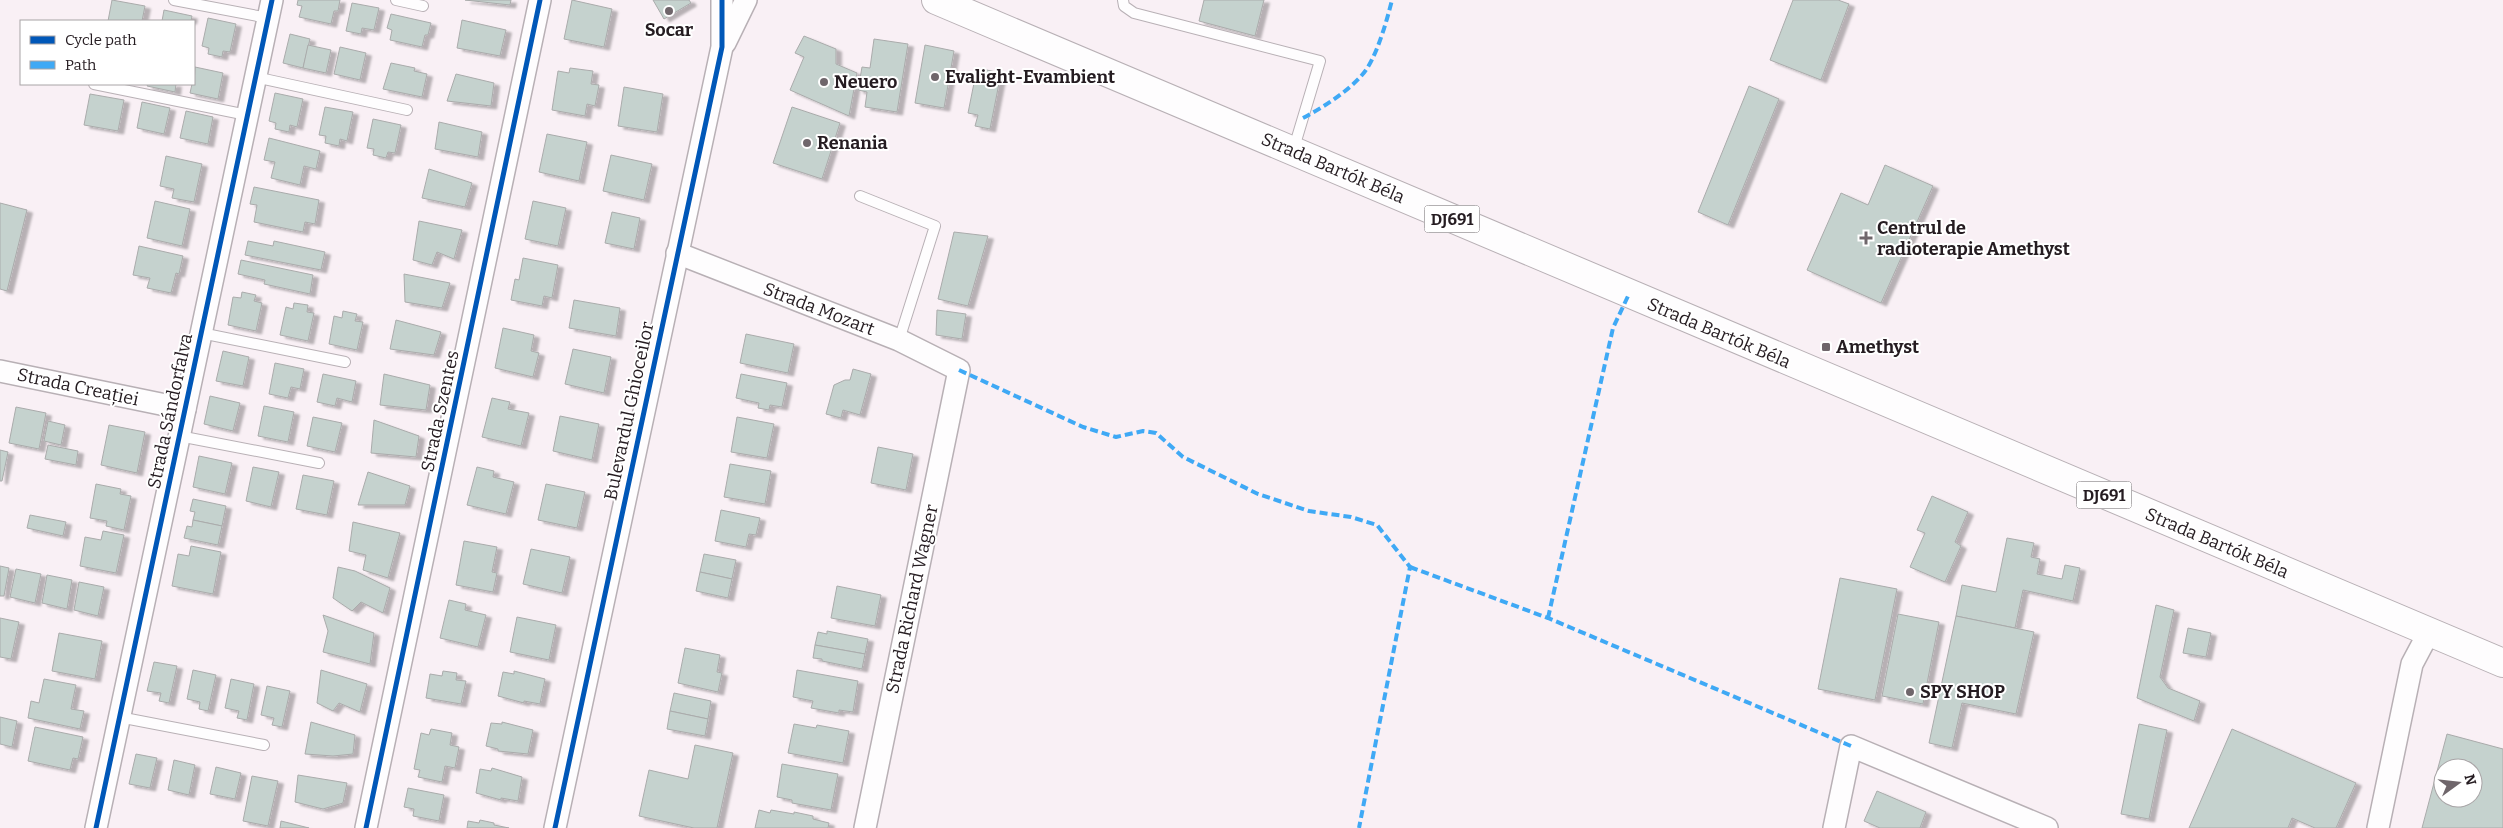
<svg xmlns="http://www.w3.org/2000/svg" width="2503" height="828" viewBox="0 0 2503 828" font-family="Bitter,serif">
<defs>
<filter id="shadow"><feDropShadow dx="5.5" dy="3" stdDeviation="1" flood-color="#0004"/></filter>
</defs>
<rect width="100%" height="100%" fill="#f9f0f5"/>
<g fill="#c5d2ce" stroke="#aaabab" fill-rule="evenodd" filter="url(#shadow)">
<polygon points="112,0 145,6 142,21 108,21"/>
<polygon points="298,0 340,0 338,11 334,11 331,24 299,17 302,6 297,5"/>
<polygon points="465,0 511,0 510,5"/>
<polygon points="572,0 612,9 604,47 564,39"/>
<polygon points="653,0 689,0 691,3 664,19"/>
<polygon points="1204,0 1264,0 1255,36 1199,21"/>
<polygon points="1793,0 1838,0 1849,4 1821,80 1770,60"/>
<polygon points="352,3 379,8 374,30 362,28 361,34 346,31"/>
<polygon points="164,10 192,16 191,21 162,21"/>
<polygon points="391,14 431,23 428,35 425,35 422,47 390,40 392,30 387,28"/>
<polygon points="208,18 236,24 230,52 223,51 222,57 208,54 209,48 202,46"/>
<polygon points="462,20 506,30 500,56 457,48"/>
<polygon points="290,34 310,39 303,68 283,63"/>
<polygon points="804,36 836,49 836,64 857,73 849,116 790,90 804,57 795,53"/>
<polygon points="874,39 908,44 897,112 865,107 867,92 858,90 862,67 870,68"/>
<polygon points="308,45 331,50 326,73 303,68"/>
<polygon points="925,45 954,51 944,108 915,103"/>
<polygon points="340,47 366,53 360,80 334,74"/>
<polygon points="391,63 415,68 414,71 427,74 422,97 383,89"/>
<polygon points="195,67 223,73 218,99 190,93 192,84 194,84"/>
<polygon points="570,68 593,71 591,84 599,85 595,106 587,104 585,116 552,110 558,71 569,73"/>
<polygon points="977,68 1001,73 990,129 975,126 978,115 968,113"/>
<polygon points="456,74 494,83 491,106 447,101"/>
<polygon points="148,84 176,84 175,92 147,86"/>
<polygon points="1749,86 1779,99 1728,225 1698,212"/>
<polygon points="624,87 663,94 657,132 618,126"/>
<polygon points="275,93 303,99 297,127 290,125 289,132 275,129 276,123 269,121"/>
<polygon points="90,94 124,100 118,131 84,125"/>
<polygon points="142,102 170,108 164,134 137,128"/>
<polygon points="325,107 353,112 347,141 340,139 339,146 325,143 326,136 319,135"/>
<polygon points="792,107 840,123 822,179 773,163"/>
<polygon points="186,111 213,117 208,144 180,138"/>
<polygon points="373,119 401,125 395,153 388,152 386,158 373,155 374,149 367,148"/>
<polygon points="439,122 482,132 478,157 435,149"/>
<polygon points="547,134 587,142 579,181 539,172"/>
<polygon points="269,138 320,151 316,169 304,166 300,185 271,178 275,162 264,160"/>
<polygon points="611,155 652,164 644,200 603,191"/>
<polygon points="166,156 202,164 194,202 172,198 174,189 160,186"/>
<polygon points="1885,165 1933,186 1881,303 1807,270 1841,193 1868,205"/>
<polygon points="429,169 472,183 465,207 422,198"/>
<polygon points="254,187 319,200 315,224 305,222 303,232 254,222 257,205 250,204"/>
<polygon points="155,201 190,209 182,246 147,238"/>
<polygon points="533,201 566,208 558,246 525,239"/>
<polygon points="0,203 27,210 7,291 0,289"/>
<polygon points="612,212 640,218 634,249 605,243"/>
<polygon points="419,221 462,230 454,259 437,252 432,265 413,260"/>
<polygon points="954,232 988,236 968,306 938,299"/>
<polygon points="248,241 273,246 274,241 325,252 321,270 245,255"/>
<polygon points="139,246 183,256 179,274 176,273 171,293 147,288 150,278 133,275"/>
<polygon points="523,258 558,265 552,298 544,296 542,306 511,300 515,279 519,280"/>
<polygon points="241,260 313,275 310,294 264,284 265,280 238,274"/>
<polygon points="404,274 450,283 442,308 405,302"/>
<polygon points="242,292 256,295 254,301 262,303 256,331 228,325 233,297 241,298"/>
<polygon points="574,300 620,308 616,336 569,328"/>
<polygon points="294,303 308,305 307,312 314,313 308,341 280,335 286,307 293,309"/>
<polygon points="937,310 966,314 962,339 936,335"/>
<polygon points="343,311 357,314 355,321 363,322 357,350 329,344 334,316 342,318"/>
<polygon points="396,320 441,332 434,355 390,349"/>
<polygon points="503,328 534,335 531,351 539,353 533,377 495,368"/>
<polygon points="746,334 794,344 788,373 740,363"/>
<polygon points="573,349 611,357 604,393 565,384"/>
<polygon points="223,351 249,357 243,386 216,381"/>
<polygon points="275,363 304,369 300,389 291,387 288,398 269,394"/>
<polygon points="853,369 871,374 860,415 843,410 841,418 826,414 834,385 845,380 850,380"/>
<polygon points="323,374 356,381 352,402 337,398 335,406 317,402"/>
<polygon points="384,374 430,385 426,410 380,405"/>
<polygon points="741,374 787,383 782,407 770,405 769,410 758,408 759,403 736,398"/>
<polygon points="210,396 240,403 233,431 204,424"/>
<polygon points="492,398 510,402 508,409 529,413 521,446 482,437"/>
<polygon points="264,406 294,412 288,442 258,436"/>
<polygon points="16,407 46,413 39,449 9,443"/>
<polygon points="560,416 599,424 592,460 553,451"/>
<polygon points="313,417 342,423 335,452 307,446"/>
<polygon points="737,417 774,424 767,458 731,452"/>
<polygon points="374,420 419,436 416,457 371,453"/>
<polygon points="48,421 65,425 61,445 44,441"/>
<polygon points="109,425 145,432 137,473 101,465"/>
<polygon points="48,445 78,451 76,465 45,459"/>
<polygon points="878,447 913,454 906,490 871,483"/>
<polygon points="0,450 8,452 2,481 0,481"/>
<polygon points="199,456 232,463 225,494 193,487"/>
<polygon points="730,464 771,471 765,504 724,497"/>
<polygon points="253,467 279,472 271,507 246,501"/>
<polygon points="477,467 494,471 493,477 514,482 506,514 467,505"/>
<polygon points="368,472 410,486 405,505 358,505"/>
<polygon points="303,475 334,481 327,515 296,509"/>
<polygon points="96,484 121,489 120,494 131,496 124,530 106,526 107,521 90,518"/>
<polygon points="546,484 585,492 577,528 538,520"/>
<polygon points="1932,496 1968,512 1955,542 1961,546 1945,582 1910,567 1925,533 1917,530"/>
<polygon points="193,499 226,506 222,526 193,520 195,512 190,511"/>
<polygon points="721,510 760,518 756,535 749,534 746,547 715,541"/>
<polygon points="30,515 66,522 63,536 27,528"/>
<polygon points="193,520 222,526 218,545 184,538 187,526 192,527"/>
<polygon points="353,522 400,533 388,578 363,570 366,555 349,551"/>
<polygon points="103,531 124,535 116,573 80,566 85,537 101,540"/>
<polygon points="2007,538 2034,543 2031,557 2040,559 2037,574 2062,579 2065,565 2080,568 2073,601 2023,590 2015,628 1956,616 1962,585 1996,592"/>
<polygon points="464,541 497,547 492,572 497,573 493,592 456,585"/>
<polygon points="191,546 221,552 213,594 172,586 178,554 189,556"/>
<polygon points="531,549 570,557 562,593 523,584"/>
<polygon points="704,554 736,560 732,579 700,572"/>
<polygon points="0,566 9,568 4,596 0,596"/>
<polygon points="338,567 355,571 390,588 383,613 361,602 352,611 333,598"/>
<polygon points="16,569 41,574 35,603 10,597"/>
<polygon points="700,572 732,579 728,598 696,591"/>
<polygon points="47,575 72,580 67,609 42,603"/>
<polygon points="1840,578 1897,589 1875,700 1818,689"/>
<polygon points="79,582 104,587 98,616 74,610"/>
<polygon points="837,586 881,595 875,626 831,618"/>
<polygon points="449,600 466,604 465,610 486,615 478,647 440,638"/>
<polygon points="2156,605 2174,610 2160,677 2168,688 2200,701 2194,721 2137,698"/>
<polygon points="1898,614 1939,622 1923,704 1882,696"/>
<polygon points="323,615 374,633 370,664 323,652 328,631"/>
<polygon points="1956,616 2034,632 2016,714 1962,703 1952,748 1929,743"/>
<polygon points="517,617 556,625 549,660 510,652"/>
<polygon points="0,618 19,622 11,659 0,657"/>
<polygon points="2188,628 2211,633 2206,657 2183,653"/>
<polygon points="827,631 868,639 865,654 815,645 818,632 827,634"/>
<polygon points="59,633 102,641 95,679 52,671"/>
<polygon points="815,645 865,654 862,669 822,661 822,659 813,658"/>
<polygon points="685,648 720,655 717,672 722,673 718,692 678,683"/>
<polygon points="154,662 177,666 169,703 159,701 161,693 147,691"/>
<polygon points="193,670 216,675 208,711 199,709 200,702 187,699"/>
<polygon points="321,670 367,684 360,712 339,703 333,711 317,703"/>
<polygon points="797,670 858,681 853,712 839,710 839,713 811,708 813,701 793,697"/>
<polygon points="443,671 457,673 456,680 466,681 461,704 426,698 430,674 442,676"/>
<polygon points="514,671 545,679 540,704 524,701 524,703 498,696 503,672 514,674"/>
<polygon points="44,679 76,685 71,709 84,711 80,729 28,718 31,701 39,703"/>
<polygon points="231,679 254,684 247,720 237,718 239,711 225,708"/>
<polygon points="267,686 290,691 282,727 272,725 274,718 261,715"/>
<polygon points="674,693 711,701 708,719 670,711"/>
<polygon points="670,711 708,719 705,736 667,729"/>
<polygon points="0,717 17,721 12,747 0,744"/>
<polygon points="311,722 355,735 353,754 333,756 305,754"/>
<polygon points="502,722 533,730 528,754 498,751 498,749 486,746 491,723 502,724"/>
<polygon points="794,724 816,728 817,725 849,731 843,763 788,753"/>
<polygon points="2139,724 2167,730 2149,819 2121,814"/>
<polygon points="35,727 83,737 78,759 73,758 70,770 28,761"/>
<polygon points="431,729 452,733 450,745 459,747 455,768 445,766 442,782 418,777 420,770 414,769 421,733 429,735"/>
<polygon points="2232,729 2356,783 2336,828 2315,828 2292,818 2288,828 2189,828"/>
<path d="M2447 734 2503 749V828H2422ZM2443 768H2473V798H2443Z"/>
<polygon points="695,745 733,753 717,828 694,828 639,816 649,770 688,779"/>
<polygon points="136,754 157,758 150,788 129,784"/>
<polygon points="174,760 195,765 189,795 168,790"/>
<polygon points="782,764 838,774 831,810 792,803 792,800 777,797"/>
<polygon points="216,767 241,773 235,799 210,794"/>
<polygon points="492,768 522,777 518,801 501,798 501,800 476,793 480,769 491,771"/>
<polygon points="298,775 347,783 343,803 323,809 295,802"/>
<polygon points="252,776 278,781 268,826 243,821"/>
<polygon points="408,788 444,795 439,821 413,816 414,809 404,807"/>
<polygon points="1877,791 1926,812 1920,828 1880,828 1864,821"/>
<polygon points="759,810 770,813 771,810 794,814 794,812 813,816 813,819 829,823 828,828 755,828"/>
<polygon points="480,820 494,823 494,825 509,828 467,828 468,821 479,823"/>
<polygon points="281,821 309,828 280,828"/>
</g>
<g fill="none" stroke-linecap="round" stroke-linejoin="round">
<defs>
<g id="service">
<polyline points="174,0 268,18"/>
<polyline points="396,0 423,6"/>
<polyline points="1123,0 1124,6 1134,13 1320,61 1293,151"/>
<polyline points="255,77 407,110"/>
<polyline points="94,84 247,115"/>
<polyline points="860,196 935,226 899,340"/>
<polyline points="201,333 345,362"/>
<polyline points="179,436 319,463"/>
<polyline points="119,717 264,745"/>
</g>
<g id="minor">
<polyline points="725,43 746,0"/>
<polyline points="677,253 899,340 959,370 865,828"/>
<polyline points="0,371 185,409"/>
<polyline points="96,828 272,0"/>
<polyline points="366,828 540,0"/>
<polyline points="555,828 722,47 722,0"/>
<polyline points="1834,828 1851,746 2047,828"/>
<polyline points="2378,828 2412,664 2429,632"/>
</g>
<polyline id="primary" points="936,0 2503,663"/>
</defs>
<use href="#service" stroke="#b8b0b5" stroke-width="12"/>
<use href="#minor" stroke="#b8b0b5" stroke-width="24"/>
<use href="#primary" stroke="#b8b0b5" stroke-width="30"/>
<use href="#service" stroke="#fefdfe" stroke-width="10"/>
<use href="#minor" stroke="#fefdfe" stroke-width="21"/>
<use href="#primary" stroke="#fefdfe" stroke-width="28"/>
<g stroke="#3fa9f5" stroke-width="4" stroke-dasharray="8 4" stroke-linecap="butt">
<path d="M1303 118C1324 107 1347 92 1362 75 1376 60 1387 20 1392 0"/>
<polyline points="959,370 1083,427 1116,437 1143,431 1156,433 1183,457 1258,494 1309,511 1351,517 1377,525 1410,567 1359,828"/>
<polyline points="1410,567 1548,618 1851,746"/>
<polyline points="1548,618 1613,328 1629,294"/>
</g>
<defs>
<g id="cycleway">
<polyline points="96,828 272,0"/>
<polyline points="366,828 540,0"/>
<polyline points="555,828 722,47 722,0"/>
</g>
</defs>
<use href="#cycleway" stroke="#fff" stroke-width="8"/>
<use href="#cycleway" stroke="#0057b8" stroke-width="5"/>
</g>
<g fill="#6f666b" stroke="#fff" stroke-width="2">
<circle cx="669" cy="11" r="5"/>
<circle cx="935" cy="77" r="5"/>
<circle cx="824" cy="82" r="5"/>
<circle cx="807" cy="143" r="5"/>
<path d="M1863.5 230.5h5v5h5v5h-5v5h-5v-5h-5v-5h5z"/>
<rect x="1821" y="342" width="10" height="10" rx="2.5"/>
<circle cx="1910" cy="692" r="5"/>
</g>
<g text-anchor="middle" dominant-baseline="central" stroke-width="4" stroke-linejoin="round" paint-order="stroke">
<g fill="#fff" stroke="#666064" stroke-width="1">
<rect x="1424.5" y="205.5" width="55" height="27" rx="4"/>
<rect x="2076.5" y="481.5" width="55" height="27" rx="4"/>
</g>
<g font-size="16" font-weight="bold" fill="#251c21">
<text x="1452" y="219">DJ691</text>
<text x="2104" y="495">DJ691</text>
</g>
<g font-size="18" font-weight="bold" fill="#251c21" stroke="#fff" text-anchor="start">
<text x="669" y="30" text-anchor="middle">Socar</text>
<text x="945" y="77">Evalight-Evambient</text>
<text x="834" y="82">Neuero</text>
<text x="817" y="143">Renania</text>
<text x="1877" y="228">Centrul de<tspan x="1877" dy="21">radioterapie Amethyst</tspan></text>
<text x="1836" y="347">Amethyst</text>
<text x="1920" y="692">SPY SHOP</text>
</g>
<g font-size="18" fill="#251c21" stroke="#fff">
<text transform="translate(1333 168) rotate(23)">Strada Bartók Béla</text>
<text transform="translate(819 309) rotate(21)">Strada Mozart</text>
<text transform="translate(1719 333) rotate(23)">Strada Bartók Béla</text>
<text transform="translate(78 387) rotate(12)">Strada Creației</text>
<text transform="translate(170 411) rotate(-78)">Strada Sándorfalva</text>
<text transform="translate(440 411) rotate(-78)">Strada Szentes</text>
<text transform="translate(629 411) rotate(-78)">Bulevardul Ghioceilor</text>
<text transform="translate(2217 543) rotate(23)">Strada Bartók Béla</text>
<text transform="translate(912 599) rotate(-78)">Strada Richard Wagner</text>
</g>
</g>
<rect x="20" y="20" width="175" height="65" fill="#ffffff" stroke="#a8a4a6"/>
<rect x="30" y="36" width="25" height="8" fill="#0057b8" stroke="#a8a4a6"/>
<text x="65" y="45" font-size="15" fill="#251c21">Cycle path</text>
<rect x="30" y="61" width="25" height="8" fill="#3fa9f5" stroke="#a8a4a6"/>
<text x="65" y="70" font-size="15" fill="#251c21">Path</text>
<g transform="translate(2458 783) rotate(75)"><circle r="24" fill="#ffffff" stroke="#a8a4a6"/>
<path d="M0-4L9 19L0 12L-9 19Z" fill="#6f666b"/>
<text y="-8" font-size="14" font-weight="bold" text-anchor="middle" fill="#251c21">N</text>
</g>
</svg>
